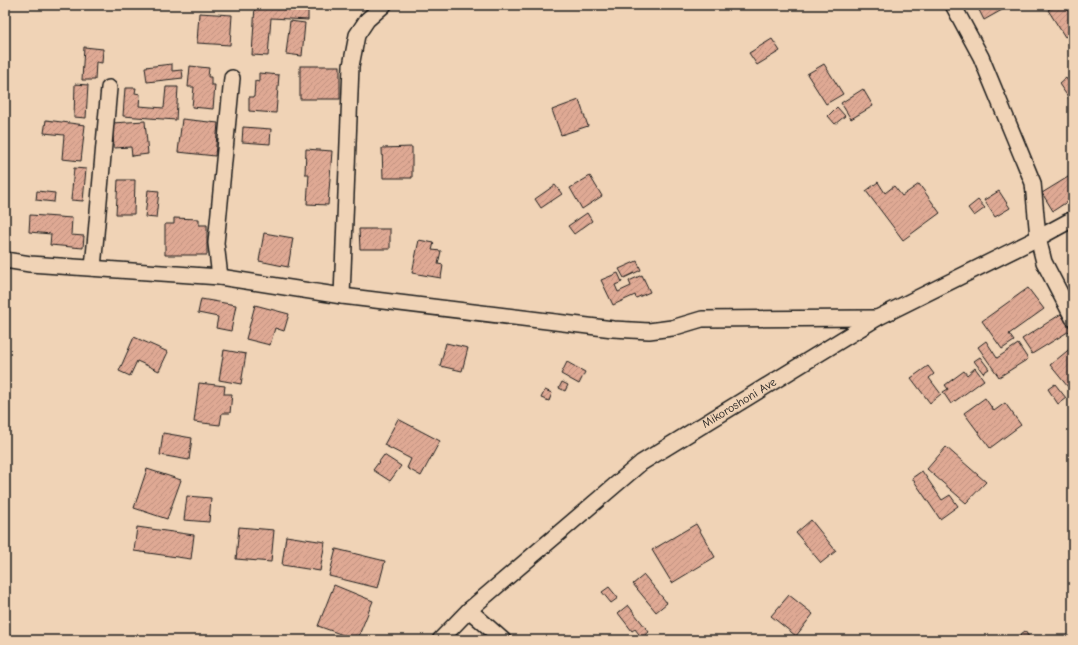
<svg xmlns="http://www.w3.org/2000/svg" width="1078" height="645" viewBox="0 0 1078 645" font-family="'Comic Neue',sans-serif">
<defs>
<pattern id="building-hatch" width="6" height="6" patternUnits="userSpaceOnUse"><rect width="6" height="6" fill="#dfa994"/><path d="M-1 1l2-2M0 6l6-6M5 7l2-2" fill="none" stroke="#bf917f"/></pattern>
</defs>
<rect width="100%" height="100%" fill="#f0d3b6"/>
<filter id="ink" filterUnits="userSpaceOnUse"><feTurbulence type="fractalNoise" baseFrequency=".025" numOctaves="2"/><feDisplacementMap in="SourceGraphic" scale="8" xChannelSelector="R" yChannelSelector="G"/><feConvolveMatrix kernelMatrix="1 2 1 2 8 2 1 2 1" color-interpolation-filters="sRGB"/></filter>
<g filter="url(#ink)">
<g fill="url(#building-hatch)" stroke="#1c1c1c">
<polygon points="255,5 308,8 308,20 271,18 268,56 252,55"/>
<polygon points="978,5 1011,5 984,20 977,6"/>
<polygon points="1056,5 1065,5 1073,18 1073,32 1065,37 1048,10"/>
<polygon points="199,13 232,15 230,45 197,43"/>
<polygon points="290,21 305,23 302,56 286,54"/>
<polygon points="772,39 780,51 757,65 749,53"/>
<polygon points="84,47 103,49 102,63 96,62 95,80 82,80"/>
<polygon points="172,64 172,71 182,70 183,78 147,82 145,67"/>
<polygon points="824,64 843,94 826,104 807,74"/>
<polygon points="190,66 209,68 208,77 211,77 211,85 215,85 213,109 192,107 194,87 188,87"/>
<rect x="300" y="66" width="40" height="33"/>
<polygon points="259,73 279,75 276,113 249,111 249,97 254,97 255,81 259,82"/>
<polygon points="1066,78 1073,88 1073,104 1059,84"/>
<polygon points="75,84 88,85 86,118 74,117"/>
<polygon points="166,87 178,87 176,120 123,116 125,88 136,88 135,93 140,94 139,106 164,108"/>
<polygon points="863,89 873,106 851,119 841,103"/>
<polygon points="579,100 588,126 561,135 552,110"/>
<polygon points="837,107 845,116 835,124 828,116"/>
<polygon points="182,119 218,123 215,156 178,152"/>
<polygon points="46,120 85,125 81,161 62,159 64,135 44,133"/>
<polygon points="145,121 148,154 132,156 131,147 114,148 112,123"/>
<polygon points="243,127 271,129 270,144 242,142"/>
<polygon points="412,147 412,178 383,178 382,148"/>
<polygon points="306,149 332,151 328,205 307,204 309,174 305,174"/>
<polygon points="74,168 86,169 83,201 71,200"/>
<polygon points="1073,174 1073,198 1053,211 1042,193"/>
<polygon points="590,176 602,196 582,209 570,188"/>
<polygon points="118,180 135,180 134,214 116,214"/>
<polygon points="878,182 885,193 894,186 902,196 919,184 940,213 903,240 866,191"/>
<polygon points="555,185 562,194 541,208 535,199"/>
<polygon points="148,190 159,191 156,218 145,217"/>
<polygon points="37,191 55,193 54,202 36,200"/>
<polygon points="999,191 1010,208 995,217 984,200"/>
<polygon points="978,200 985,208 974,216 968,208"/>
<polygon points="587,213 592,221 574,234 568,226"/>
<polygon points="30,215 72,218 71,235 84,236 83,248 50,245 51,234 29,232"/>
<polygon points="174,218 199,219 199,225 207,225 207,255 165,255 165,224 174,224"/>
<polygon points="359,229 390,229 390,249 360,249"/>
<polygon points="264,233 293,238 288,267 259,261"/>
<polygon points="419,240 434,243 432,250 441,251 438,264 443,265 441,278 412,273"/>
<polygon points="637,261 641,270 624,278 619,269"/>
<polygon points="618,273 622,282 615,285 618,292 631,286 629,281 642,275 650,292 636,298 635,295 613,305 601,280"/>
<polygon points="1028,288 1044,309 1009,334 1014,341 1002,349 982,321"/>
<polygon points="201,299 236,305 231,331 216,328 218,317 198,313"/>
<polygon points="255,305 289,314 284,331 275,328 270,345 246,339"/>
<polygon points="1061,314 1071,330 1032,354 1022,339"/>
<polygon points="134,337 168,352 159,371 137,361 130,376 119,371"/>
<polygon points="986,341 997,358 1018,344 1028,359 999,377 978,347"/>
<polygon points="446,343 468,348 462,371 440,366"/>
<polygon points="1072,347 1073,383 1068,387 1050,365"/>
<polygon points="224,350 246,354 241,384 219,380"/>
<polygon points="980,357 989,369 983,373 974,361"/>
<polygon points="567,362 585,372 579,384 561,374"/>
<polygon points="928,366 934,374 929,378 941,394 930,403 911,378"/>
<polygon points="975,368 984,380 951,404 943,392 948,389 945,385 964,371 967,375"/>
<polygon points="562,382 568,385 565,391 559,388"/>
<polygon points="199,383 225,386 224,394 232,394 230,413 222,413 220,425 194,422"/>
<polygon points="1055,384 1066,398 1058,404 1048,389"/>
<polygon points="545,390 552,393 549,401 541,398"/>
<polygon points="985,398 994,411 1005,403 1021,425 990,448 964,413"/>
<polygon points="398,419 440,441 421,476 407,468 411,459 384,445"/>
<polygon points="163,433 192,438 189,460 160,455"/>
<polygon points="946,447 986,482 966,503 927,469"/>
<polygon points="384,455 401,466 390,481 373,470"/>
<polygon points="147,469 181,480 167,519 134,508"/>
<polygon points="922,471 942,500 950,495 958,506 940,519 912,478"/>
<polygon points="187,496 211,498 209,522 184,520"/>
<polygon points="811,520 836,551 821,563 796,533"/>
<polygon points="696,524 715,557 672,583 652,550"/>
<polygon points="137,527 194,535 191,559 134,551"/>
<polygon points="239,527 274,530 271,562 236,559"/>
<polygon points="286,536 325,542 320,571 282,565"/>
<polygon points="336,549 385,561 378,588 329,576"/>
<polygon points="644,575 667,603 656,612 633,584"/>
<polygon points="334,585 373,601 357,640 318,626"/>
<polygon points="609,587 618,598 611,603 602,592"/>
<polygon points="789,595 813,614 796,636 771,616"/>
<polygon points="628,605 649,632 642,638 635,629 632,631 618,613"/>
<polygon points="1025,631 1031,640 1013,640"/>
</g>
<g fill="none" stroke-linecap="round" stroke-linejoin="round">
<defs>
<g id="minor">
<polyline points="953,5 981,57 1033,183 1038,238 1044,262 1073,318"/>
<polyline points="5,260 30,264 220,277 342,296 613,329 649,331 672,328 702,319 877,318"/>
<polyline points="93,268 109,88"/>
<polyline points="220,277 216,243 232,78"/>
<polyline points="342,296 351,66 357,35 367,20 384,5"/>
<polyline points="469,610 503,640"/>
<path id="s1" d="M440 640 469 610 641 463 877 318 1038 238 1073 219"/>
</g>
</defs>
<use href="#minor" stroke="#1c1c1c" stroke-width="18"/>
<use href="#minor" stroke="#f0d3b6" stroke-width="15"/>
</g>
</g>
<g text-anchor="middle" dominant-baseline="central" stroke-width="3" stroke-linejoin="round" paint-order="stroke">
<g font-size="12" fill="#1c1c1c" stroke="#f0d3b6">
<text stroke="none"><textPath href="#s1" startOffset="383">Mikoroshoni Ave</textPath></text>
</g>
</g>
<rect width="1078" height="645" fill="none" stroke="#f0d3b6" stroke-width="20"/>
<rect x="10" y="10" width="1058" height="625" fill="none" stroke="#1c1c1c" stroke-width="1.5" filter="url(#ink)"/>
</svg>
